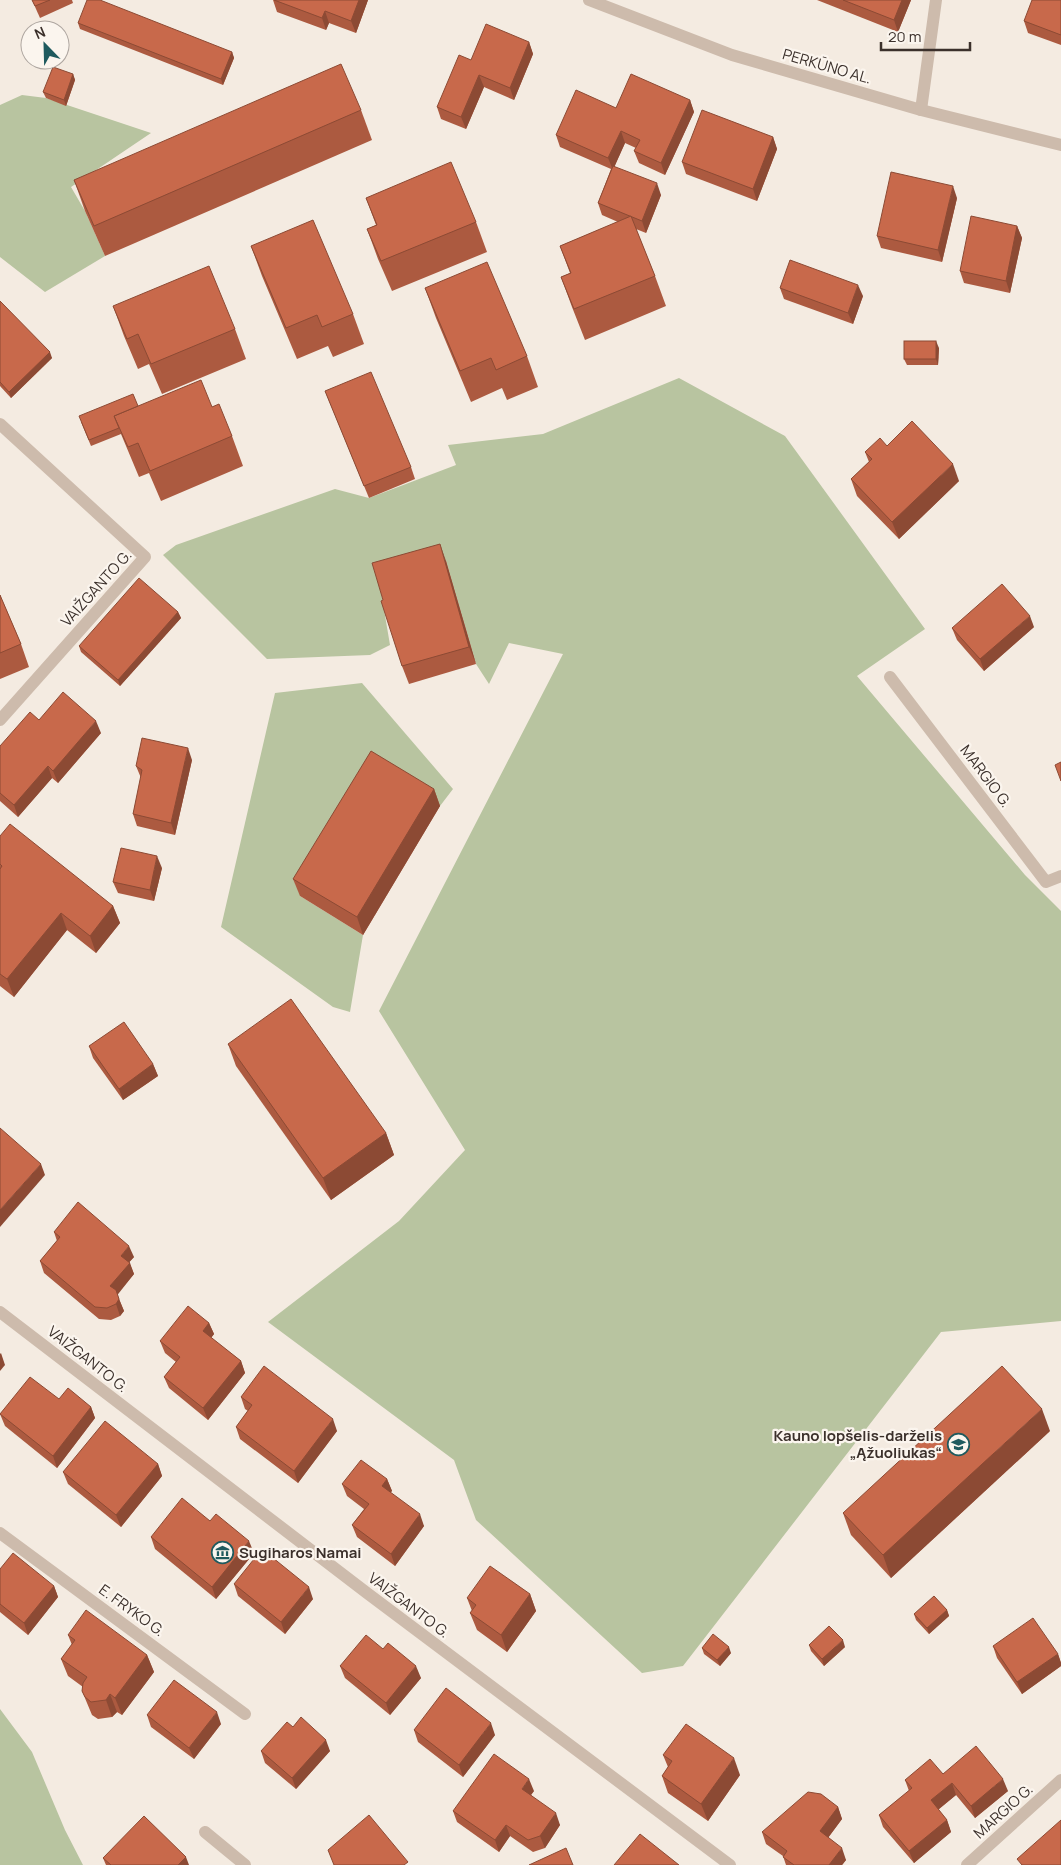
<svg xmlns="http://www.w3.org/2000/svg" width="1061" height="1865" viewBox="0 0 1061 1865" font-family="Manrope,sans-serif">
<rect width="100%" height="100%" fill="#f4ebe1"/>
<g fill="#b8c4a0">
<polygon points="22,95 46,98 151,133 71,187 85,211 105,256 45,292 0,257 0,105"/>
<polygon points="679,378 785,436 925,629 857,676 1025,875 1061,911 1061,1321 941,1332 683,1666 642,1673 476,1520 454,1460 268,1322 399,1221 465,1150 379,1011 563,654 509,643 489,684 476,664 446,561 379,580 390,645 370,655 267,659 163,555 176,545 335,489 369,498 456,465 448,445 543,434"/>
<polygon points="362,683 453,789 440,806 300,896 363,935 350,1012 333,1007 221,927 275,693"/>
<polygon points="0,1709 32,1752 65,1830 83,1865 0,1865"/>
</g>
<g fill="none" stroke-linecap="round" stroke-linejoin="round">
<g stroke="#cdbbac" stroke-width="12">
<polyline points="589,0 732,55 921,110 1061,145"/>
<polyline points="921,110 936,0"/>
<polyline points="0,424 145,557 0,720"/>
<polyline points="890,677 1046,882 1061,876"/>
<polyline points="0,1312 367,1593 730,1865"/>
<polyline points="0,1533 245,1714"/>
<polyline points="205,1832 245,1865"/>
<polyline points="967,1865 1061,1780"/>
</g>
</g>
<g fill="#ac5a40">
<polygon points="32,0 72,0 73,3 40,18"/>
<polygon points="273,0 368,0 356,33 329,23 326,30 277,12"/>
<polygon points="817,0 911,0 898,32"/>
<polygon points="1061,0 1061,45 1028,33 1024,21"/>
<polygon points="78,23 232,52 234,58 223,85 80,29"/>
<polygon points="529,42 533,54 514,100 484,87 466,129 441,119 437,107 471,60"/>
<polygon points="73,74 75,80 66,106 46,98 43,92"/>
<polygon points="690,100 694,112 665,175 639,163 634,151 636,148 625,143 614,167 661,195 646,233 636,229 655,276 666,306 585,340 572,307 561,277 570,273 560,246 618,222 602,215 598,203 611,169 560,147 556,135 616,108"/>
<polygon points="361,110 372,140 105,256 85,211 74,180"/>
<polygon points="773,137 777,149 757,201 686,174 682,162"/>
<polygon points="366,198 476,222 487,252 392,291 378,259 367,229 376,225"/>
<polygon points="957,198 942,262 881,248 877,236"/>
<polygon points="1017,226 1022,238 1010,293 964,283 960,271"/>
<polygon points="251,246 353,314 364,344 333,357 328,346 297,359 262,276"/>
<polygon points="425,288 527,356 538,387 507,400 502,388 471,402 436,318"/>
<polygon points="780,288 863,296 853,324 784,299"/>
<polygon points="0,301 52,358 11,398 0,386"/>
<polygon points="113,306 235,329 246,359 162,394 149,364 138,369 124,336"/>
<polygon points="939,348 938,365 907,365 904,359"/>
<polygon points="325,391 411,467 415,479 369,498"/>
<polygon points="138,406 212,407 232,436 243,466 161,501 149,473 139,477 121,434 91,446 81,422"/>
<polygon points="865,452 959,481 899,539 857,496 851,479 869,462"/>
<polygon points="446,561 476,664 409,684 402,666 383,600"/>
<polygon points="0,595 21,644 29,667 0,679"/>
<polygon points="178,612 181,618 120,686 81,652 79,646"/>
<polygon points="1034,627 984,671 957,640 952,628"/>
<polygon points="39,720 101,733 58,783 52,778 18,817 0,801 0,746"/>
<polygon points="192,760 175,835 137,826 133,814 141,778 136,766"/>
<polygon points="434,789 440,806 363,935 300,896 293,879"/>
<polygon points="0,836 113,906 120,923 96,953 67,930 14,997 0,986"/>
<polygon points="162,868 154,901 118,893 113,882"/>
<polygon points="228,1044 386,1133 394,1155 331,1200 236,1066"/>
<polygon points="89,1046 153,1064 158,1076 123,1100 93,1058"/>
<polygon points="54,1232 134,1257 129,1262 134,1274 117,1294 124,1311 120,1316 111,1320 99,1319 44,1273 40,1261 57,1241"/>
<polygon points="209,1323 214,1334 211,1338 241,1361 245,1373 208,1420 169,1388 164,1377 176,1362 165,1353 160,1341"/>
<polygon points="241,1397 337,1431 298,1483 240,1439 236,1427 248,1411 245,1409"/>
<polygon points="59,1399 91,1407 95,1418 57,1468 5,1426 0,1414"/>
<polygon points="1050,1431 891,1578 851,1535 843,1513"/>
<polygon points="158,1464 162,1476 121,1527 68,1484 63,1472"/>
<polygon points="387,1479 392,1491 390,1492 424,1526 395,1566 357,1537 352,1525 364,1509 347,1496 342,1484"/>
<polygon points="210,1521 254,1553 216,1599 155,1549 151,1537"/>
<polygon points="0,1569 54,1586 58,1597 28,1635 0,1612"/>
<polygon points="234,1584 313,1599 285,1634 238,1596"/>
<polygon points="530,1594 536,1611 507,1652 477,1630 470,1613 472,1611 467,1598"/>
<polygon points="947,1610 949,1616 929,1634 916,1620 914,1614"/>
<polygon points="68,1635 147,1655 154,1672 122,1715 117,1712 112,1717 98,1719 92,1715 82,1691 83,1687 68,1676 61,1659 72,1645"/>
<polygon points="809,1645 845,1647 824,1666 811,1651"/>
<polygon points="993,1646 1058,1654 1061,1663 1061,1666 1022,1694 997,1658"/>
<polygon points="702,1648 731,1653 720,1666 704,1654"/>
<polygon points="383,1649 421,1678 390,1715 345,1678 340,1666"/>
<polygon points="147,1715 221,1724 194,1759 151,1727"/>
<polygon points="293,1727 330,1751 296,1789 265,1763 261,1751"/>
<polygon points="414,1730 495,1735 463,1777 418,1742"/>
<polygon points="663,1755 740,1775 708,1821 668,1793 662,1776 668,1767"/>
<polygon points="943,1774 1008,1791 975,1818 956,1795 938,1810 947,1820 951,1832 914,1863 883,1827 879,1815 909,1791 905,1780"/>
<polygon points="534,1791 531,1795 560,1825 545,1848 533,1852 510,1836 499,1852 457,1822 453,1811"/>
<polygon points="838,1807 842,1819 828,1838 846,1860 842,1865 786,1865 783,1856 766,1844 762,1832"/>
<polygon points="103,1858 189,1865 106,1865"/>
</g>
<g fill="#8c4a34">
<polygon points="359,0 368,0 356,33 351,21"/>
<polygon points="902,0 911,0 898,32 894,20"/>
<polygon points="325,11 329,23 326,30 322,18"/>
<polygon points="529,42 533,54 514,100 510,88"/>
<polygon points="232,52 234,58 223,85 221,79"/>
<polygon points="73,74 75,80 66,106 64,100"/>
<polygon points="479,75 484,87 466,129 461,117"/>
<polygon points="690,100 694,112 665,175 661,163"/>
<polygon points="621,131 625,143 613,170 608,158"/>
<polygon points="773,137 777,149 757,201 753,189"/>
<polygon points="657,183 661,195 646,233 642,221"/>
<polygon points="953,186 957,198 942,262 938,250"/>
<polygon points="1017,226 1022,238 1010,293 1006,281"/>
<polygon points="858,285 863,296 853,324 848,313"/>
<polygon points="936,341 939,348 938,365 936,359"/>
<polygon points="50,352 52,358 11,398 9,392"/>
<polygon points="953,464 959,481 899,539 892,522"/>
<polygon points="440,544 446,561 476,664 469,647"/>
<polygon points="178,612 181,618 120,686 118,680"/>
<polygon points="1030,616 1034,627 984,671 980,659"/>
<polygon points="96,721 101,733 58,783 53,771"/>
<polygon points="188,748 192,760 175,835 171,823"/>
<polygon points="48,766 52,778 18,817 14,805"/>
<polygon points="434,789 440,806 363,935 357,917"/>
<polygon points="157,856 162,868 154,901 150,890"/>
<polygon points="113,906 120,923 96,953 90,936"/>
<polygon points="61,913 67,930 14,997 7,979"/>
<polygon points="153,1064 158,1076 123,1100 119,1089"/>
<polygon points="386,1133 394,1155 331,1200 323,1178"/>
<polygon points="41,1164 45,1175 0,1227 0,1210"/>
<polygon points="129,1246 134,1257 125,1267 121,1256"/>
<polygon points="130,1263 134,1274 115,1298 110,1286"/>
<polygon points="119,1299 124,1311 120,1316 116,1304"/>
<polygon points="209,1323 214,1334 207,1343 203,1331"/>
<polygon points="1,1353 5,1365 0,1371 0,1354"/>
<polygon points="241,1361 245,1373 208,1420 203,1408"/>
<polygon points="91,1407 95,1418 57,1468 53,1456"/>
<polygon points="1042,1409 1050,1431 891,1578 883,1555"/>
<polygon points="333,1419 337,1431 298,1483 294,1471"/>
<polygon points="158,1464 162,1476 121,1527 116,1515"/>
<polygon points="387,1479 392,1491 386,1498 382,1486"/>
<polygon points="420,1514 424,1526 395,1566 391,1554"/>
<polygon points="249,1541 254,1553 216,1599 212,1587"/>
<polygon points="54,1586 58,1597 28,1635 24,1623"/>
<polygon points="309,1587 313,1599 285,1634 281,1622"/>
<polygon points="530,1594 536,1611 507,1652 501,1635"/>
<polygon points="947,1610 949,1616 929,1634 927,1628"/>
<polygon points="843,1640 845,1647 824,1666 822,1659"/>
<polygon points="729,1647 731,1653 720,1666 717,1660"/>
<polygon points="1058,1654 1061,1663 1061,1666 1022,1694 1017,1682"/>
<polygon points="147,1655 154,1672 122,1715 115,1698"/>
<polygon points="416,1666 421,1678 390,1715 386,1703"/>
<polygon points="110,1694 117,1712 112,1717 106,1700"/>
<polygon points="217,1712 221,1724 194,1759 189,1748"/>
<polygon points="491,1723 495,1735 463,1777 459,1765"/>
<polygon points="326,1740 330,1751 296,1789 292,1778"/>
<polygon points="734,1758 740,1775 708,1821 701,1804"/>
<polygon points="529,1779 534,1791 526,1801 522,1789"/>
<polygon points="1003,1779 1008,1791 975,1818 971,1806"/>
<polygon points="952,1783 956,1795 935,1812 931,1800"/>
<polygon points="838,1807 842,1819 824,1843 820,1831"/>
<polygon points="556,1813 560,1825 545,1848 540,1836"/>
<polygon points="947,1820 951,1832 914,1863 909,1851"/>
<polygon points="506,1825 510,1836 499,1852 495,1840"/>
<polygon points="842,1848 846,1860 842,1865 829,1865"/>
<polygon points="186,1857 189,1865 178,1865"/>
</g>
<g fill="#c8694b" stroke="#8c4a34">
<polygon points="32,0 50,0 35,6"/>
<polygon points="87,0 100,0 232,52 221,79 78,23"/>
<polygon points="274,0 359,0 351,21 325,11 322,18"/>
<polygon points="843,0 902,0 894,20"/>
<polygon points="1032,0 1061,0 1061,35 1024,21"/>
<polygon points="486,24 529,42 510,88 479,75 461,117 437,107 459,55 471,60"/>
<polygon points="341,64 361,110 94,226 74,180"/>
<polygon points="53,67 73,74 64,100 43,92"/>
<polygon points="631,74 690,100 661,163 634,151 640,140 621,131 608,158 556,135 576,90 616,108"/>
<polygon points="702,110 773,137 753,189 682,162"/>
<polygon points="451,162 476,222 381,261 367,229 377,225 366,198"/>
<polygon points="613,166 657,183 642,221 598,203"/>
<polygon points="891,172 953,186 938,250 877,236"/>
<polygon points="631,216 655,276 574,309 561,277 571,273 560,246"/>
<polygon points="971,216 1017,226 1006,281 960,271"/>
<polygon points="313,220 353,314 322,327 317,315 286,328 251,246"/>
<polygon points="790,260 858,285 848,313 780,288"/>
<polygon points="487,262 527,356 496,370 491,358 460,371 425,288"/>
<polygon points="209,266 235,329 151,364 138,334 127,339 113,306"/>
<polygon points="0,301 50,352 9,392 0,382"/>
<rect x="904" y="341" width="32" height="18"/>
<polygon points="371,372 411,467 364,486 325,391"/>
<polygon points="201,380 212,407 219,404 232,436 150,471 138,443 128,447 114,416"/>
<polygon points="133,394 138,406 114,416 119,428 89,440 79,416"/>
<polygon points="912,421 953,464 892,522 851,479 872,459 865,452 880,438 887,446"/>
<polygon points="440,544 469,647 402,666 381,601 383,600 372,563"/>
<polygon points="139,578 178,612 118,680 79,646"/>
<polygon points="1002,584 1030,616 980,659 952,628"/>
<polygon points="0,595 21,644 0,653"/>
<polygon points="63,692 96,721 53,771 48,766 14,805 0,793 0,746 30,712 39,720"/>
<polygon points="142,738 188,748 171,823 133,814 142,770 136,766"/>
<polygon points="371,751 434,789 357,917 293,879"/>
<polygon points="1061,762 1061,781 1055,765"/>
<polygon points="10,824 113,906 90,936 61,913 7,979 0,974 0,869 2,866 0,864 0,836"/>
<polygon points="121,848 157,856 150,890 113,882"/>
<polygon points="291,999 386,1133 323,1178 228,1044"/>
<polygon points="124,1022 153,1064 119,1089 89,1046"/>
<polygon points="0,1128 41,1164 0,1210"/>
<polygon points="78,1202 129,1246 121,1256 130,1263 110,1286 116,1290 119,1299 116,1304 107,1308 95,1307 40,1261 60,1237 54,1232"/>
<polygon points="188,1306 209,1323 203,1331 241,1361 203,1408 164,1377 180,1357 160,1341"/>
<polygon points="264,1366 333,1419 294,1471 236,1427 252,1405 241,1397"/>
<polygon points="1002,1366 1042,1409 883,1555 843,1513"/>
<polygon points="30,1377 59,1399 68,1388 91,1407 53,1456 0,1414"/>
<polygon points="105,1421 158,1464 116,1515 63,1472"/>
<polygon points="361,1460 387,1479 382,1486 420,1514 391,1554 352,1525 369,1504 342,1484"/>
<polygon points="182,1498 210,1521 216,1514 249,1541 212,1587 151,1537"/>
<polygon points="262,1549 309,1587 281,1622 234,1584"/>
<polygon points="13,1553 54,1586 24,1623 0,1604 0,1569"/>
<polygon points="490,1566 530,1594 501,1635 470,1613 476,1605 467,1598"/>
<polygon points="934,1596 947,1610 927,1628 914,1614"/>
<polygon points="86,1610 147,1655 115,1698 110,1694 106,1700 91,1702 85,1697 82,1691 83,1683 87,1677 61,1659 75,1640 68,1635"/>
<polygon points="1033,1618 1058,1654 1017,1682 993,1646"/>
<polygon points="829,1626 843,1640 822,1659 809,1645"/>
<polygon points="713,1634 729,1647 717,1660 702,1648"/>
<polygon points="366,1635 383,1649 388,1643 416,1666 386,1703 340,1666"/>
<polygon points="174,1680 217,1712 189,1748 147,1715"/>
<polygon points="446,1688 491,1723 459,1765 414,1730"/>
<polygon points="301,1717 326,1740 292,1778 261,1751 287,1722 293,1727"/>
<polygon points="686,1724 734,1758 701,1804 662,1776 672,1761 663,1755"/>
<polygon points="976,1746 1003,1779 971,1806 952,1783 931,1800 947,1820 909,1851 879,1815 912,1788 905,1780 930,1759 943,1774"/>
<polygon points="494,1754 529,1779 522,1789 556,1813 540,1836 528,1840 506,1825 495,1840 453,1811"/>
<polygon points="808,1792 821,1794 838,1807 820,1831 842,1848 829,1865 794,1865 783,1857 787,1851 762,1832"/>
<polygon points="369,1815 408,1862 404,1865 334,1865 328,1850"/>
<polygon points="144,1816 186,1857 178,1865 111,1865 103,1858"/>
<polygon points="1061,1820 1061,1865 1022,1865 1017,1859"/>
<polygon points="640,1834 679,1865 614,1865"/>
<polygon points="566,1848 573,1865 529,1865"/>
</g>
<defs>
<symbol id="school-ring" viewBox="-11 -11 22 22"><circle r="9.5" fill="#fbf5ee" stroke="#1f5a5e" stroke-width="1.5"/><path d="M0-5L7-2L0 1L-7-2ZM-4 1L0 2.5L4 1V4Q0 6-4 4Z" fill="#1f5a5e"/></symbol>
<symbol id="museum-ring" viewBox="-11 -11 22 22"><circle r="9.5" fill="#fbf5ee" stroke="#1f5a5e" stroke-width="1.5"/><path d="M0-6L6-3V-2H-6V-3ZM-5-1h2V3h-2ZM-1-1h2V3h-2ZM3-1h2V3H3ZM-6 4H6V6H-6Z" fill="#1f5a5e"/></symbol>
</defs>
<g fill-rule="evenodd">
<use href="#school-ring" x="946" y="1432" width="25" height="25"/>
<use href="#museum-ring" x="210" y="1540" width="25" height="25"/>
</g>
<g text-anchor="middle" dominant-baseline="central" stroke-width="4.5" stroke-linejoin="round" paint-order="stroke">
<g font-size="15" fill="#3b302b" stroke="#fbf5ee">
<text transform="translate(827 66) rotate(16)">PERKŪNO AL.</text>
<text transform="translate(96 588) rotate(-48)">VAIŽGANTO G.</text>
<text transform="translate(986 776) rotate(53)">MARGIO G.</text>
<text transform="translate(88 1359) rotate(38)">VAIŽGANTO G.</text>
<text transform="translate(409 1605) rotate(37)">VAIŽGANTO G.</text>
<text transform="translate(132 1610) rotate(36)">E. FRYKO G.</text>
<text transform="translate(1003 1811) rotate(-42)">MARGIO G.</text>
</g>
<g font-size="15" font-weight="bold" fill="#3b302b" stroke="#fbf5ee" text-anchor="end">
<text x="942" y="1435">Kauno lopšelis-darželis<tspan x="942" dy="17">„Ąžuoliukas“</tspan></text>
<text x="239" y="1552" text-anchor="start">Sugiharos Namai</text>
</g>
</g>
<g transform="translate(45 45) rotate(337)"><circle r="24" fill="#fbf5ee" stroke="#aea6a0"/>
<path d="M0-4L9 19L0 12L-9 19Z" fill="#1f5a5e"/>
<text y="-8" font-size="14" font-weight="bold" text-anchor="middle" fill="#3b302b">N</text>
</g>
<path d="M881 42v8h89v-8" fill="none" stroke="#3b302b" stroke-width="2.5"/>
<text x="888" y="42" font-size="15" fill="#3b302b" stroke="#fbf5ee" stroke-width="4" paint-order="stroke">20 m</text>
</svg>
